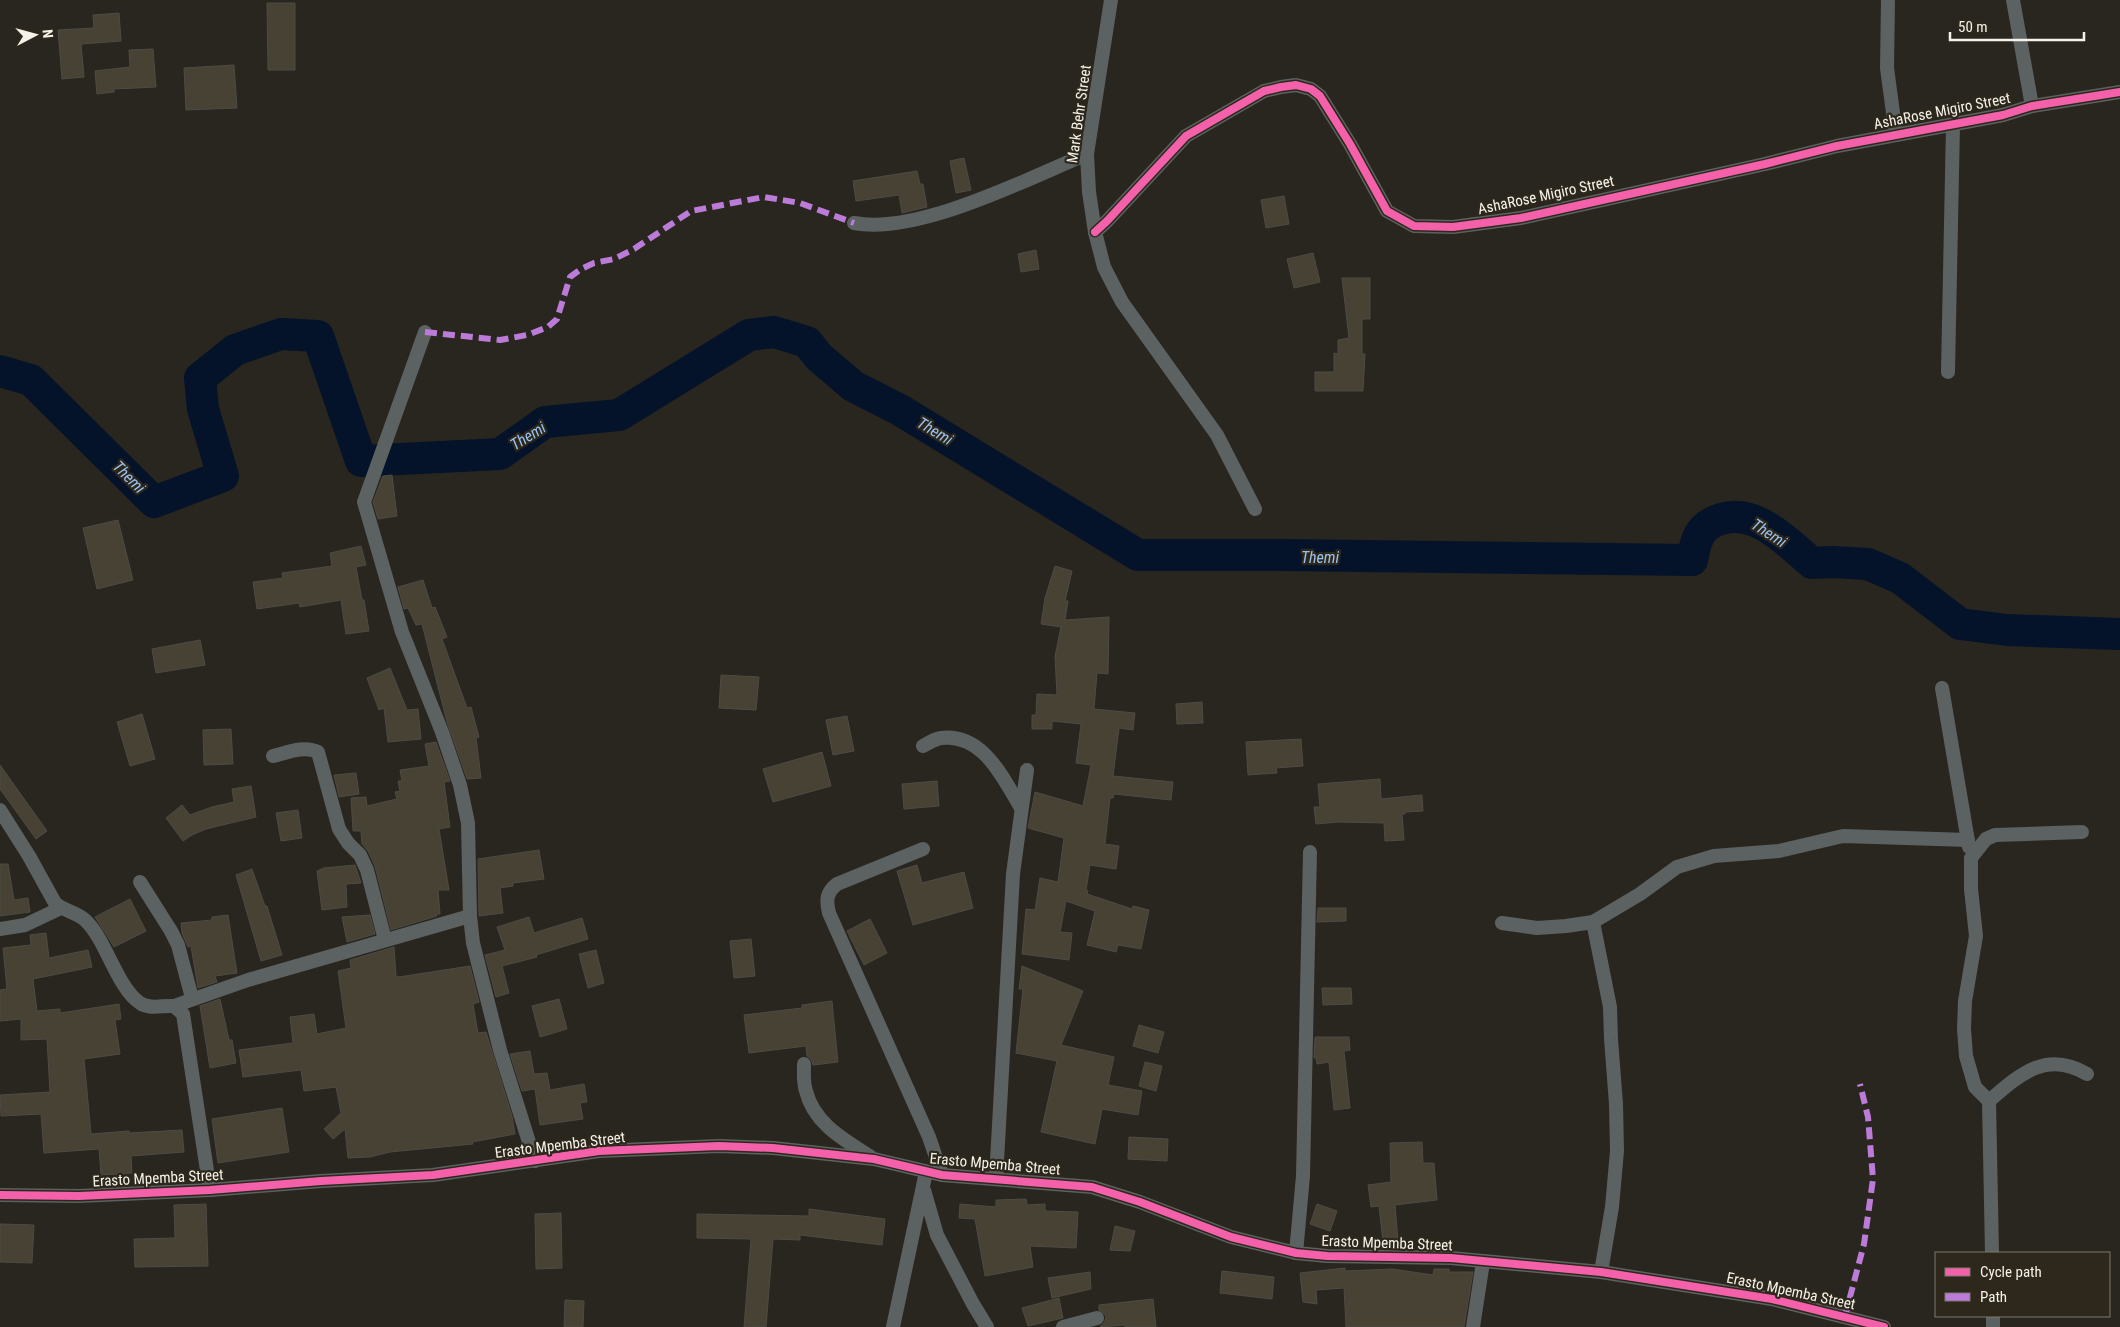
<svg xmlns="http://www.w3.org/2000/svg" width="2120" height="1327" viewBox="0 0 2120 1327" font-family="'Roboto Condensed',sans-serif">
<rect width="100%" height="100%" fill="#29261f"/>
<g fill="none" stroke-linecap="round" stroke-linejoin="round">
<path stroke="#04132a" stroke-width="32" d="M0 371 31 380 154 502 223 476 203 409 200 378 235 350 281 334 318 336 361 461 500 454 545 422 619 415 749 335 774 332 807 342 819 357 853 386 900 410 1138 555H1282L1692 560C1696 539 1699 526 1721 519 1756 508 1787 542 1812 563L1832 562 1868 564 1900 578 1960 624 2007 630 2120 634"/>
</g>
<g fill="#474234" stroke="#4d4b45">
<polygon points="267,3 295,3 295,70 268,70"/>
<polygon points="119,13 121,41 81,44 84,77 62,79 58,30 94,28 93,15"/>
<polygon points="153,49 156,87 114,89 114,92 97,94 95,71 130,67 129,50"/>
<polygon points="234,65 237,108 186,110 184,68"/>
<polygon points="964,158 971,190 956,193 950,161"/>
<polygon points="917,171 920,184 923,184 927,207 902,213 899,195 856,201 853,181"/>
<polygon points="1284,196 1289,224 1266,228 1261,200"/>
<polygon points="1036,250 1039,269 1021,272 1018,254"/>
<polygon points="1313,253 1320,282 1294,288 1287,259"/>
<polygon points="1342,278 1370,278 1370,319 1362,319 1362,354 1365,354 1363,391 1315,391 1315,372 1334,372 1334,353 1338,354 1338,340 1349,338"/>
<polygon points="392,475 397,516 378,519 373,502 383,476"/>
<polygon points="118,520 133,580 97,589 83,528"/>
<polygon points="361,546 366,565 356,567 362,600 364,600 369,631 346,634 341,600 300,607 299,603 257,609 253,582 283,578 282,573 332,566 330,553"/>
<polygon points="1055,566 1072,571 1065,601 1068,601 1065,620 1109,617 1108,674 1097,673 1094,709 1135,713 1133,730 1119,728 1113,776 1173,782 1171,800 1114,794 1113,798 1110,798 1105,844 1119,846 1116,869 1090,865 1086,890 1088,891 1087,894 1132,909 1133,906 1149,910 1141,949 1118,945 1116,952 1087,945 1095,911 1066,901 1060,932 1072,933 1069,960 1022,954 1026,909 1035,910 1040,878 1058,882 1064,838 1028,828 1035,792 1083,806 1091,765 1076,763 1081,724 1052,721 1052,729 1032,729 1032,715 1036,715 1037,694 1057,695 1055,656 1061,627 1041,624 1045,598"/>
<polygon points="423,580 432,608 435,607 447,637 442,639 467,708 471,707 479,737 476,738 481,778 467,779 447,722 422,624 416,625 408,608 404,609 398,587"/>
<polygon points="200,640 205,665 156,673 152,649"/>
<polygon points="390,668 407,710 418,709 421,739 388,742 384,708 379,710 367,678"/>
<polygon points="721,675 759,677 756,710 719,708"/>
<polygon points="1202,702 1203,723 1177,724 1176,704"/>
<polygon points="142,714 155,759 130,766 117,722"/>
<polygon points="847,716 854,751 833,755 826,720"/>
<polygon points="231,729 233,764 204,765 203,730"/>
<polygon points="1301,739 1303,766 1276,768 1277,773 1248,775 1246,742"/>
<polygon points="436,742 450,781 444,782 450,827 439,829 449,890 438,890 440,914 436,914 437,916 391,930 375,866 368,851 362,844 361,831 353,831 351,798 366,797 367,806 397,799 395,792 400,791 398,781 402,781 400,770 429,766 425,744"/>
<polygon points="822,752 831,786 773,802 763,769"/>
<polygon points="0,765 47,831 36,839 0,789"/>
<polygon points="356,773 359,794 339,797 334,775"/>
<polygon points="1380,779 1381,799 1422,795 1423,811 1405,812 1405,814 1402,814 1404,840 1385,841 1384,823 1338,822 1316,824 1314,807 1320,807 1318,784"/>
<polygon points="937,781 939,806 904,809 902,784"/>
<polygon points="251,786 256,817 206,829 192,835 183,841 166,818 182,805 190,815 212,807 234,802 232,789"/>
<polygon points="298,810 302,838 281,841 276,813"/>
<polygon points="539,850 544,879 513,883 513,886 500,888 503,913 479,916 478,859"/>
<polygon points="0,864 8,864 14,900 28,898 30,912 0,916"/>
<polygon points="355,865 361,883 346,884 347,907 322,910 317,871 324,868"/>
<polygon points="917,865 922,883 964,872 973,908 913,925 897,871"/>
<polygon points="252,869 265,906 267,906 282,955 261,961 236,875"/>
<polygon points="130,899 146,931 114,947 95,917"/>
<polygon points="1318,908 1346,908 1346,921 1317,922"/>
<polygon points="228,915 237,973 215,976 217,982 198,988 191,946 188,947 182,933 181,923 212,920 212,917"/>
<polygon points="370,915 375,934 347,942 342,917"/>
<polygon points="529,917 534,933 582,918 588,939 536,955 537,957 502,966 509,993 496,997 485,955 505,950 497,927"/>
<polygon points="870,919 887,953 864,965 847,931"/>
<polygon points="46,933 49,958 88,950 92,967 33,979 37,1011 60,1009 60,1013 119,1004 121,1019 115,1020 120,1054 84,1059 91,1134 129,1131 129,1133 182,1130 184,1152 131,1156 132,1173 101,1175 99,1149 44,1153 41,1114 1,1116 0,1095 50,1092 47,1039 21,1040 21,1019 0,1021 0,990 7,989 3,948 31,945 30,935"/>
<polygon points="751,939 755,976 734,978 730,941"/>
<polygon points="394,947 396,976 399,977 470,966 479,1002 473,1004 478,1033 486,1032 512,1116 515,1134 472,1142 473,1144 390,1152 370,1157 348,1158 345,1129 333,1139 324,1129 341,1113 336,1087 304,1091 301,1070 243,1077 239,1050 293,1043 290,1017 314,1014 317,1034 346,1028 338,971 351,968 350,960"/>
<polygon points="596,950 604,983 588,988 579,954"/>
<polygon points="1022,966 1083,991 1061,1045 1114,1057 1108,1085 1142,1091 1138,1115 1102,1109 1095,1144 1041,1132 1057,1061 1016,1053 1023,989 1019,989"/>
<polygon points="1322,988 1351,988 1352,1004 1323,1005"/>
<polygon points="220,999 229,1040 232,1040 236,1063 210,1068 200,1006"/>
<polygon points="559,999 567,1029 540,1037 532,1006"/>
<polygon points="832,1001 838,1062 813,1065 811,1059 807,1056 806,1046 749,1053 744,1015 802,1008 802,1005"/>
<polygon points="1139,1025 1164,1032 1158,1053 1133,1046"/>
<polygon points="1315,1037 1349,1037 1350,1050 1344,1051 1350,1108 1334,1110 1329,1062 1317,1064 1316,1058 1314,1058"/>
<polygon points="530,1051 534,1074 547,1073 550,1090 584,1084 587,1102 580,1103 583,1119 540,1125 535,1089 522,1091 510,1054"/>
<polygon points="1145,1062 1162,1066 1156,1091 1139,1086"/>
<polygon points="282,1108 289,1152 218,1163 212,1119"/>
<polygon points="1129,1137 1168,1139 1167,1161 1128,1159"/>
<polygon points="1422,1142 1423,1163 1434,1163 1437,1200 1395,1205 1398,1241 1383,1242 1379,1206 1371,1207 1368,1185 1391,1182 1390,1143"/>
<polygon points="1026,1199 1027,1205 1045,1204 1045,1211 1078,1212 1076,1248 1030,1246 1033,1267 985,1276 975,1219 959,1218 960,1204 996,1207 996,1200"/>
<polygon points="206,1204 208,1266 135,1267 134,1239 175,1238 174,1205"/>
<polygon points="1317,1204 1337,1211 1330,1231 1310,1224"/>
<polygon points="809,1209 885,1219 882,1245 800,1235 800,1240 773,1239 766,1327 744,1327 751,1239 697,1238 697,1214 809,1216"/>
<polygon points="561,1213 562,1268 536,1269 535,1214"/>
<polygon points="0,1224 34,1225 32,1263 0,1262"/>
<polygon points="1115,1226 1135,1231 1130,1251 1110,1250"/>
<polygon points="1345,1268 1345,1271 1392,1269 1433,1275 1434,1269 1449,1269 1449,1272 1473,1272 1464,1327 1346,1327 1344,1288 1316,1290 1317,1304 1303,1302 1300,1273"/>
<polygon points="1222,1271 1274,1277 1272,1299 1220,1293"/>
<polygon points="1090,1272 1091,1289 1052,1298 1048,1278"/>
<polygon points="1059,1298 1063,1318 1028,1326 1022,1308"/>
<polygon points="1153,1299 1156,1327 1125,1327 1125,1325 1100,1327 1105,1321 1106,1316 1099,1310 1099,1305"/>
<polygon points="565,1300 584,1301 583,1327 564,1327"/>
</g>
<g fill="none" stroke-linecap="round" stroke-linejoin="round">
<g stroke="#5c6262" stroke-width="14">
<polyline points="1111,0 1087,154 1089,192 1095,232 1104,267 1122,302 1217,435 1255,509"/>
<polyline points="1888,0 1887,68 1896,135"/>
<polyline points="2013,0 2032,106"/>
<path d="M854 223C918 235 1027 179 1087 154"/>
<polyline points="1095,232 1107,221 1186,136 1264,91 1281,87 1296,85 1311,89 1320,96 1350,144 1387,211 1414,226 1453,227 1521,218 1765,164 1837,146 2003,115 2032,106 2120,92"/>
<polyline points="425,332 364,502 402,632 442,732 460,785 468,823 470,916 473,943 500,1050 535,1161"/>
<polyline points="1948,372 1953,125"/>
<polyline points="1942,688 1969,847"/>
<path d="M923 746C928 743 935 739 941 738 983 733 1003 778 1021 808"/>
<path d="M273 756C286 753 304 745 318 752L339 829 348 843 360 855 367 870 385 940"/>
<path d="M0 810 29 856 55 903C64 911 76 912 85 920 106 939 117 988 140 1003 150 1010 163 1005 174 1006L183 1014 210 1190"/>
<path d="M923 849 837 884C826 893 826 900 829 913L929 1137 942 1175"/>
<polyline points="140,882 171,931 178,945 192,998"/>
<polyline points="1593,922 1610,1007 1611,1039 1616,1104 1617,1151 1612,1207 1601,1272"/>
<polyline points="1502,923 1537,928 1566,926 1593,922 1640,894 1677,867 1714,856 1779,851 1843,836 1968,840"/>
<polyline points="0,929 25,925 61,908"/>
<polyline points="174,1006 248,980 470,916"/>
<path d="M804 1064C804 1072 803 1083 806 1091 814 1124 845 1140 871 1157"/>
<path d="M1989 1101C2020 1074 2046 1050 2087 1074"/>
<polyline points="996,1179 1013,874 1027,770"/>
<polyline points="924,1190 937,1235 973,1304 987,1327"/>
<polyline points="0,1195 79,1196 210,1190 321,1181 433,1175 599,1151 719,1146 773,1148 874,1159 942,1175 1092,1187 1140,1202 1231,1237 1296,1253 1327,1256 1451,1258 1601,1272 1772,1299 1884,1327"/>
<polyline points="1296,1253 1303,1176 1310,852"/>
<polyline points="1992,1253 1989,1101 1975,1087 1966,1056 1964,1029 1965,1001 1976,936 1971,889 1971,858 1986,839 1995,835 2082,832"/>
<polyline points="1993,1316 1993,1327"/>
<polyline points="893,1327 926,1172"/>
<polyline points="1063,1327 1097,1318"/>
<polyline points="1473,1327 1483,1262"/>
</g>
<g stroke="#bd7bd9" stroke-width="6" stroke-dasharray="12 6" stroke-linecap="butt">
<polyline points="425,332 500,340 527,335 548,327 557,319 570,277 581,269 594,263 614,259 634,249 691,211 764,197 800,203 854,223"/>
<polyline points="1845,1316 1864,1244 1873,1179 1868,1117 1860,1084"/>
</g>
<defs>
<g id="cycleway">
<polyline points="1095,232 1107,221 1186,136 1264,91 1281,87 1296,85 1311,89 1320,96 1350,144 1387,211 1414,226 1453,227 1521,218 1765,164 1837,146 2003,115 2032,106 2120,92"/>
<polyline points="0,1195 79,1196 210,1190 321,1181 433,1175 599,1151 719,1146 773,1148 874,1159 942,1175 1092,1187 1140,1202 1231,1237 1296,1253 1327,1256 1451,1258 1601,1272 1772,1299 1884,1327"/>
</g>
</defs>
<use href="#cycleway" stroke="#2d281b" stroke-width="11"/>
<use href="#cycleway" stroke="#f560ab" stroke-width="8"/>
</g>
<g text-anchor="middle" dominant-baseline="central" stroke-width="4.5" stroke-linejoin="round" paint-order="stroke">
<g font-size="15" fill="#f5f2ea" stroke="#2d281b">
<text transform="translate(1942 111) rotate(-11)">AshaRose Migiro Street</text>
<text transform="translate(1079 114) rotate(-82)">Mark Behr Street</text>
<text transform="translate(1546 195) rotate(-12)">AshaRose Migiro Street</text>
<text transform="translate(560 1145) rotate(-7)">Erasto Mpemba Street</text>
<text transform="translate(995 1164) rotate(5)">Erasto Mpemba Street</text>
<text transform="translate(158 1178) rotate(-3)">Erasto Mpemba Street</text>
<text transform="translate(1387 1243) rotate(2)">Erasto Mpemba Street</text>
<text transform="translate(1791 1291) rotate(12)">Erasto Mpemba Street</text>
</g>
<g font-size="16" font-style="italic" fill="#9ac2f4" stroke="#2d281b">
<text transform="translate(935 431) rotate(31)">Themi</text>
<text transform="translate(528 436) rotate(-32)">Themi</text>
<text transform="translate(129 477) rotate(45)">Themi</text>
<text transform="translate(1769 533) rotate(33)">Themi</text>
<text x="1320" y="557">Themi</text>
</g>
</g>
<rect x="1935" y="1252" width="175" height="65" fill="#2d281b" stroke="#7d796e"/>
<rect x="1945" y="1268" width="25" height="8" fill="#f560ab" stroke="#7d796e"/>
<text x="1980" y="1277" font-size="15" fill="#f5f2ea">Cycle path</text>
<rect x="1945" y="1293" width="25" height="8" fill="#bd7bd9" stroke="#7d796e"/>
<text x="1980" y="1302" font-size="15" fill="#f5f2ea">Path</text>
<g transform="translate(35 35) rotate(84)" stroke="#2d281b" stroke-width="4" paint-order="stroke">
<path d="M0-4L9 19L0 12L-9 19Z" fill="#f5f2ea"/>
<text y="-8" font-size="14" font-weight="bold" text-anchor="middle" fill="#f5f2ea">N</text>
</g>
<path d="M1950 32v8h134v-8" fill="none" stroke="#f5f2ea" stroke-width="2.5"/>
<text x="1958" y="32" font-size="15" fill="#f5f2ea" stroke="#2d281b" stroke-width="4" paint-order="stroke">50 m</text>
</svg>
